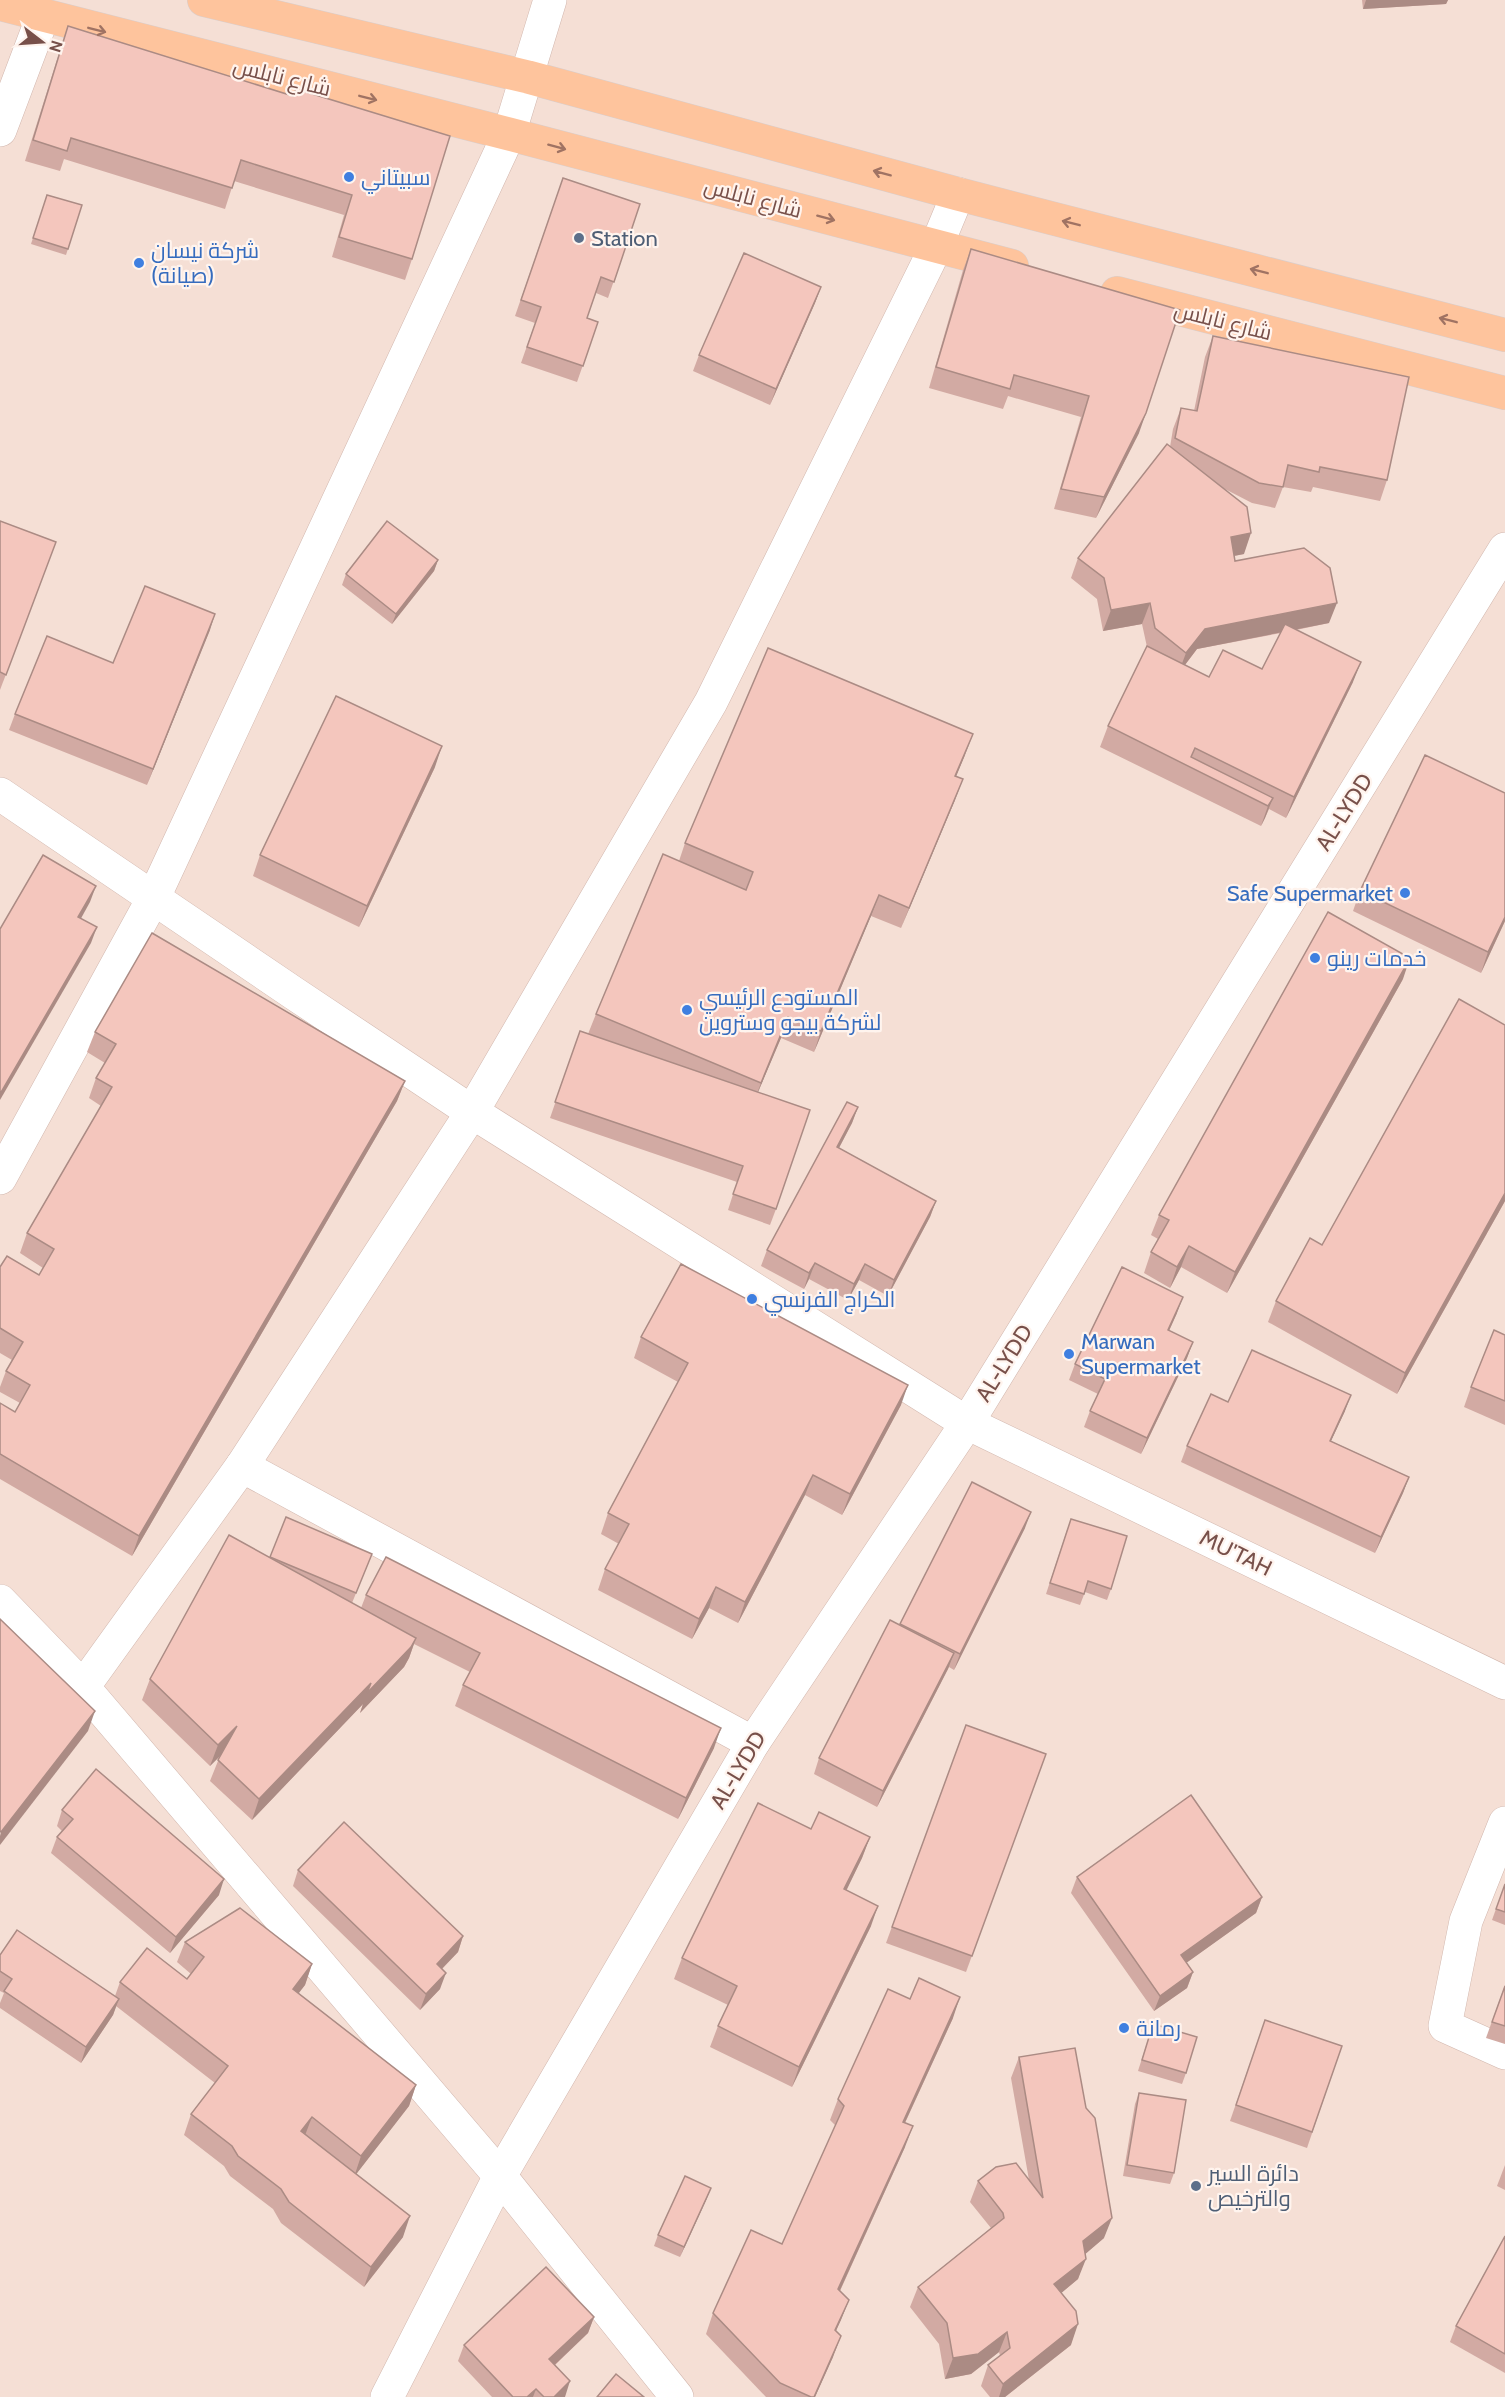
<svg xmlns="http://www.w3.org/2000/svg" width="1505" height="2397" viewBox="0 0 1505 2397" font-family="Cabin,Cairo,sans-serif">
<rect width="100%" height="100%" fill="#fdefe7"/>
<rect fill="#f5dfd5" x="0" y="0" width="1505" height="2397"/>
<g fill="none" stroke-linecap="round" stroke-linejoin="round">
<defs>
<g id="minor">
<polyline points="0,130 43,16"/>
<polyline points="0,794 295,994 472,1112 967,1423 1505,1683"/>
<polyline points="0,1178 154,897 509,134 550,0"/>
<polyline points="242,1466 753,1743"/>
<polyline points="0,1601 83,1687 500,2176 677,2397"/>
<polyline points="83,1687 242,1466 472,1112 711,702 936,247 958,194"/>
<polyline points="1505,1823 1466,1921 1445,2026 1505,2053"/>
<polyline points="387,2397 500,2176 753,1743 967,1423 1505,549"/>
</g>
<g id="major">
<polyline points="204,0 528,77 958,194 1505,335"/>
<polyline points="0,4 509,134 1012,266"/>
<polyline points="1117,293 1505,393"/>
</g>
</defs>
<use href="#minor" stroke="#d2b7ae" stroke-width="34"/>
<use href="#major" stroke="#d9cecc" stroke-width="34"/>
<use href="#minor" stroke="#fff" stroke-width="33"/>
<use href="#major" stroke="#fec49d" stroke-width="33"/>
</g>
<g fill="#d2aaa3" fill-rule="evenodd">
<polygon points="1362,0 1448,0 1446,4 1363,9"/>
<polygon points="68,26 293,96 412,259 405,280 332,257 344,215 234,181 225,209 64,159 60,171 25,161 61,47"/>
<polygon points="563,178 640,204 608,298 596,293 587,318 598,322 577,382 521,363 535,323 515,316"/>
<polygon points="47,195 82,205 66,255 31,244"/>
<polygon points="971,249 1139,433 1096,518 1054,509 1081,417 1008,396 1003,409 929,388 963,270"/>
<polygon points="821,287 815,303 770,405 693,371 699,355"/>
<path d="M1213 336 1387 480 1380 501 1313 487 1311 492 1283 487 1275 508 1252 503 1221 487 1244 554 1234 556 1235 561 1329 623 1296 630 1353 682 1286 818 1269 809 1265 818 1261 826 1100 747 1108 726 1147 647 1142 624 1103 631 1097 599 1071 578 1078 558 1170 447 1173 429 1181 408 1194 411 1205 357ZM1281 633 1262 669 1209 677 1185 665 1197 649Z"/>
<polygon points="0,521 56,542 0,690"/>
<polygon points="438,560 434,571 392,624 342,585 346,574"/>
<polygon points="210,630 147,785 9,730 15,714 113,663"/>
<polygon points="965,755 956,776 955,800 901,928 871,916 814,1052 781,1038 758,1092 776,1209 770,1225 728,1210 737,1182 550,1118 580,1031 588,1034 596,1014 679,861 685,843"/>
<polygon points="435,767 359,927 253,876 260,855"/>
<polygon points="1360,891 1505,921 1481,973 1353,911"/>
<polygon points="1403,979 1227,1293 1181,1267 1170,1288 1144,1273 1151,1252 1158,1239 1151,1235 1159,1215"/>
<polygon points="95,1032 405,1081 397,1101 132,1556 0,1479 0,1403 15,1412 20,1403 0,1392 0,1387 6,1371 12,1360 0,1353 0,1267 39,1275 43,1268 20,1253 27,1233 101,1106 89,1098 96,1078 105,1063 87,1052"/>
<polygon points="858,1107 852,1123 839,1148 936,1201 930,1217 888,1296 859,1280 848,1300 809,1279 804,1289 761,1266 767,1250"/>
<polygon points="1505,1201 1397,1394 1268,1322 1276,1301 1322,1245"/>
<polygon points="1177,1313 1169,1331 1193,1342 1187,1358 1141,1454 1084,1427 1090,1411 1098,1394 1069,1380 1075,1364"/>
<polygon points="1505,1335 1505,1425 1464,1407 1471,1387"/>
<polygon points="641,1337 901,1405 842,1515 805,1495 738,1623 709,1608 692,1639 598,1590 605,1569 619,1544 601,1534 608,1513 678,1382 634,1358"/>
<polygon points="1228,1402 1345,1411 1331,1441 1409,1477 1403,1493 1375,1553 1181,1462 1187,1446"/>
<polygon points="972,1482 1025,1528 954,1670 949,1667 877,1807 814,1774 819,1758 900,1625"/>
<polygon points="1067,1530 1111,1589 1107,1600 1085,1592 1080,1605 1046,1594"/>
<polygon points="372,1554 352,1603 361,1608 366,1595 714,1748 678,1819 455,1706 463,1685 470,1672 414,1644 409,1658 404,1667 360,1713 363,1704 252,1820 210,1781 220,1756 210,1766 142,1700 150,1679 270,1557"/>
<polygon points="966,1725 1046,1754 966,1972 886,1943"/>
<polygon points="62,1810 219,1895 170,1953 51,1853 57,1837 62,1831 57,1826"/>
<polygon points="811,1829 870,1837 862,1858 846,1890 871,1926 792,2087 710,2047 718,2026 728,2005 674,1979 682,1958"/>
<polygon points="298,1870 463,1936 458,1952 442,1969 440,1989 420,2010 293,1886"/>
<polygon points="1077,1877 1262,1897 1256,1913 1186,1963 1193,1972 1187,1988 1154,2011 1071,1893"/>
<polygon points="1505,1884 1505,1925 1492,1920"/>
<polygon points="185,1942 312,1964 305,1985 298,1993 416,2085 409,2106 356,2174 403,2237 364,2287 281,2223 273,2209 230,2176 224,2166 184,2135 191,2114 215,2083 116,2006 113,2015 81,2063 0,2008 0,2003 4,1993 0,1991 0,1955 115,1996 120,1982 187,1979 191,1974 177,1962"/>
<polygon points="1505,1985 1505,2044 1486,2038"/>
<polygon points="910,1999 953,2018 905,2123 905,2147 840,2291 849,2300 836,2331 833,2357 815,2397 766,2397 706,2334 713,2313 782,2244 836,2126 830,2120 838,2099"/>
<polygon points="1265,2020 1342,2046 1307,2148 1230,2121"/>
<polygon points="1153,2024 1186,2073 1182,2084 1138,2071"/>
<polygon points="1019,2057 1104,2238 1085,2254 1078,2279 1061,2293 1071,2345 1005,2397 990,2397 981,2386 988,2365 1000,2356 999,2352 971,2374 945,2379 939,2344 910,2307 918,2287 991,2228 970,2202 978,2181 1029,2180 1011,2078"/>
<polygon points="1139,2093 1174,2173 1170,2184 1123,2176 1135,2104"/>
<polygon points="1505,2165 1505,2190 1497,2186"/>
<polygon points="707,2198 680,2257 654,2246 658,2235"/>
<polygon points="1505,2236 1505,2373 1450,2342 1456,2326"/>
<polygon points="594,2317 588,2333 555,2365 565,2397 492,2397 458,2361 464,2345"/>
</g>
<g fill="#ab8b84">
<polygon points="1366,0 1448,0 1446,4 1363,9"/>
<polygon points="821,287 815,303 770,405 776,389"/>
<polygon points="1146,413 1139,433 1096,518 1104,497"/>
<polygon points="1251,533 1244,554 1223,558 1231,537"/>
<polygon points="438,560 434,571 392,624 396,614"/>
<polygon points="1150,603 1142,624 1103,631 1111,610"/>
<polygon points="1337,603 1329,623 1197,649 1178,674 1186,653 1205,629"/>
<polygon points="215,614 210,630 147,785 153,769"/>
<polygon points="1361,662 1353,682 1286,818 1294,797"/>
<polygon points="973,734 965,755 948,796 955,776"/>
<polygon points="442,746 435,767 359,927 367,906"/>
<polygon points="963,779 955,800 901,928 909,908"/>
<polygon points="1273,798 1265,818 1261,826 1268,806"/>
<polygon points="96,886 90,902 73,933 78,917"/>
<polygon points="879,895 871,916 814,1052 821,1031"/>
<polygon points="1505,917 1505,921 1481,973 1488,952"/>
<polygon points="97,927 91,943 0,1100 0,1094"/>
<polygon points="1410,958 1403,979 1227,1293 1235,1272"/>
<polygon points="788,1017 781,1038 753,1104 761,1083"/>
<polygon points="405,1081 397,1101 132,1556 139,1536"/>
<polygon points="858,1107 852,1123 831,1163 837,1147"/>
<polygon points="1505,1193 1505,1201 1397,1394 1405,1373"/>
<polygon points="936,1201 930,1217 888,1296 894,1280"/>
<polygon points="1189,1246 1181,1267 1170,1288 1177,1267"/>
<polygon points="815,1263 809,1279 804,1289 809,1273"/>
<polygon points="865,1264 859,1280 848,1300 854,1284"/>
<polygon points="1183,1297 1177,1313 1162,1346 1168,1330"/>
<polygon points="1193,1342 1187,1358 1141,1454 1147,1438"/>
<polygon points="908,1385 901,1405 842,1515 850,1494"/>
<polygon points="1351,1395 1345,1411 1324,1456 1330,1441"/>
<polygon points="813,1475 805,1495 738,1623 745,1602"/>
<polygon points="1409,1477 1403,1493 1375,1553 1381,1537"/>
<polygon points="1031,1512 1025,1528 954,1670 960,1654"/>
<polygon points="716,1587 709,1608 692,1639 699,1619"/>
<polygon points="416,1638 409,1658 404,1667 360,1713 363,1704 252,1820 259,1799 371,1683"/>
<polygon points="954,1653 948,1669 877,1807 883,1791"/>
<polygon points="95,1711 88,1731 0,1845 0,1836 1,1832"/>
<polygon points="237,1726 229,1747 210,1766 218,1745"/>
<polygon points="721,1728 714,1748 678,1819 686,1798"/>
<polygon points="870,1837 862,1858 837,1910 844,1889"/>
<polygon points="224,1879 219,1895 170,1953 176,1937"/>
<polygon points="1262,1897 1256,1913 1175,1971 1181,1955"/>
<polygon points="878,1906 871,1926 792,2087 799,2067"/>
<polygon points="463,1936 458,1952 431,1980 437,1964"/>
<polygon points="312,1964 305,1985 286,2010 293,1989"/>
<polygon points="1193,1972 1187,1988 1154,2011 1160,1996"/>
<polygon points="446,1973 440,1989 420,2010 426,1994"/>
<polygon points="960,1997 953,2018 896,2142 903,2122"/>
<polygon points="119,1999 113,2015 81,2063 86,2047"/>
<polygon points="416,2085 409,2106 354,2177 361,2156"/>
<polygon points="312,2117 304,2138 301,2131"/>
<polygon points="913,2126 905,2147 831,2310 838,2289"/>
<polygon points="711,2188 707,2198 680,2257 684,2247"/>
<polygon points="410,2216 403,2237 364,2287 371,2267"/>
<polygon points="1112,2218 1104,2238 1076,2262 1083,2241"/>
<polygon points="1086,2259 1078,2279 1047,2305 1054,2284"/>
<polygon points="849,2300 841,2320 827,2350 835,2330"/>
<polygon points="594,2317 588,2333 544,2375 549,2359"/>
<polygon points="1078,2324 1071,2345 1005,2397 999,2397 1003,2384"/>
<polygon points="1007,2332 999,2352 971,2374 945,2379 953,2358"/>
<polygon points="841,2336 833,2357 815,2397 814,2397"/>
<polygon points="570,2381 565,2397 554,2397"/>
<polygon points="536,2389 533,2397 527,2397"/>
</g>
<g fill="#f4c6bd" stroke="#ab8b84" stroke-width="1.5">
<polygon points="68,26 293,96 296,89 450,136 412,259 339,237 352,195 241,160 232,188 71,138 67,151 33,140"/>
<polygon points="563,178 640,204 614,282 601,277 587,318 598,322 583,366 527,347 541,307 521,300"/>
<polygon points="47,195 82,205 68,249 33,238"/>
<polygon points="971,249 1180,310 1146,413 1104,497 1061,489 1089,396 1014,375 1010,389 936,367"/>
<polygon points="744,253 821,287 776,389 699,355"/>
<polygon points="1213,336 1409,377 1387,480 1320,467 1319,472 1288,465 1283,487 1259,483 1175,438 1181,408 1197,411"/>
<polygon points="1167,444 1247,507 1251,533 1231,537 1235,561 1304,548 1330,568 1337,603 1205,629 1186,653 1155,628 1150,603 1111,610 1104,578 1078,558"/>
<polygon points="0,521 56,542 6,675 0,672"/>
<polygon points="387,521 438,560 396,614 346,574"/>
<polygon points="145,586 215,614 153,769 15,714 47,636 113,663"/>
<polygon points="1285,624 1361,662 1294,797 1195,748 1191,757 1273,798 1268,806 1108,726 1147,646 1209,677 1223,650 1262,669"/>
<polygon points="768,648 973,734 955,776 963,779 909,908 879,895 821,1031 788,1017 761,1083 596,1014 663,854 746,890 753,872 685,843"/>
<polygon points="336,696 442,746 367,906 260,855"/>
<polygon points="1425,755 1505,793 1505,917 1488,952 1360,891"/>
<polygon points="43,855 96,886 78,917 97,927 0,1094 0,929"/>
<polygon points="1328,912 1410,958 1235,1272 1189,1246 1177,1267 1151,1252 1169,1220 1159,1215"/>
<polygon points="152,933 405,1081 139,1536 0,1454 0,1403 15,1412 30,1385 6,1371 23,1342 0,1328 0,1267 7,1256 39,1275 54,1249 27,1233 112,1087 96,1078 116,1044 95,1032"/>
<polygon points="1459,999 1505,1025 1505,1193 1405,1373 1276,1301 1310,1238 1322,1245"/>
<polygon points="580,1031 810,1110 776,1209 733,1194 743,1166 555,1102"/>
<polygon points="847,1102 858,1107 837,1147 936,1201 894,1280 865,1264 854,1284 815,1263 809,1273 767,1250"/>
<polygon points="681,1264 908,1385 850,1494 813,1475 745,1602 716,1587 699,1619 605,1569 629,1524 608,1513 688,1363 641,1337"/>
<polygon points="1122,1267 1183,1297 1168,1330 1193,1342 1147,1438 1090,1411 1105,1379 1075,1364"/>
<polygon points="1494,1330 1505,1335 1505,1401 1471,1387"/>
<polygon points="1252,1350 1351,1395 1330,1441 1409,1477 1381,1537 1187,1446 1211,1394 1228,1402"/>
<polygon points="972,1482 1031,1512 960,1654 900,1624"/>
<polygon points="286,1517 372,1554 356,1593 270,1557"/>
<polygon points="1071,1519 1127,1536 1111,1589 1088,1581 1084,1594 1050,1583"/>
<polygon points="229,1535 416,1638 411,1647 367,1693 371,1683 259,1799 218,1760 237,1726 218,1745 150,1679"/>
<polygon points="386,1557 721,1728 686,1798 463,1685 480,1653 366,1595"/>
<polygon points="0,1619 95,1711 1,1832 0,1831"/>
<polygon points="890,1620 954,1653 883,1791 819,1758"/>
<polygon points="966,1725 1046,1754 972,1956 892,1927"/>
<polygon points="96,1769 224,1879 176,1937 57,1837 73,1819 62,1810"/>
<polygon points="1191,1795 1262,1897 1181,1955 1193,1972 1160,1996 1077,1877"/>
<polygon points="758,1803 811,1829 819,1812 870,1837 844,1889 878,1906 799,2067 718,2026 737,1986 682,1958"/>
<polygon points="344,1822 463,1936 437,1964 446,1973 426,1994 298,1870"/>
<polygon points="1505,1884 1505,1912 1496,1909"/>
<polygon points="240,1908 312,1964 293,1989 416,2085 361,2156 312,2117 301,2131 410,2216 371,2267 289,2202 281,2189 238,2156 232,2146 191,2114 228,2066 120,1982 147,1948 187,1979 204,1957 185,1942"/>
<polygon points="17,1930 119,1999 86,2047 4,1991 12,1979 0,1971 0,1955"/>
<polygon points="919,1978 960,1997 903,2122 913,2126 838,2289 849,2300 835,2330 841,2336 814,2397 811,2397 780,2383 713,2313 751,2230 782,2244 844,2106 838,2099 888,1989 910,1999"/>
<polygon points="1505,1986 1505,2026 1492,2022"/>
<polygon points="1265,2020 1342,2046 1312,2132 1236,2105"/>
<polygon points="1153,2024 1197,2037 1186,2073 1142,2060"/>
<polygon points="1075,2048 1086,2108 1095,2118 1112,2218 1083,2241 1086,2259 1054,2284 1076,2311 1078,2324 1003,2384 988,2365 1010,2348 1007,2332 978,2354 953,2358 947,2323 918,2287 1004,2218 1003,2213 978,2181 996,2167 1016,2163 1043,2198 1019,2057"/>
<polygon points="1139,2093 1186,2100 1174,2173 1127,2165"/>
<polygon points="685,2176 711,2188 684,2247 658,2235"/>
<polygon points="1505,2236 1505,2354 1456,2326"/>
<polygon points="546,2267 594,2317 549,2359 570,2381 554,2397 544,2397 536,2389 527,2397 513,2397 464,2345"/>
<polygon points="616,2374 644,2397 597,2397"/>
</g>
<defs><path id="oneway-shaft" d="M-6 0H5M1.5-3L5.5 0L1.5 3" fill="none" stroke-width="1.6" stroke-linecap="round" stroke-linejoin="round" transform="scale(1.5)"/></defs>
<g stroke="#a07363">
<use href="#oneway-shaft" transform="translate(97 30) rotate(14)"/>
<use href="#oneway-shaft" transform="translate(368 98) rotate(14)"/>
<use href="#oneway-shaft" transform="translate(557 147) rotate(15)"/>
<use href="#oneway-shaft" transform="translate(882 173) rotate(-165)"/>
<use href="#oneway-shaft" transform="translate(826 218) rotate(15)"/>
<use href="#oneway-shaft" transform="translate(1071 223) rotate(-166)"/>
<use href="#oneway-shaft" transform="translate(1259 271) rotate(-166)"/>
<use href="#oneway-shaft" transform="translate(1448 320) rotate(-166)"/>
</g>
<g fill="#3f7fe0" stroke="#fff4ee" stroke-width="2">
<circle cx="349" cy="177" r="6"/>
<circle cx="139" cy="263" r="6"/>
<circle cx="1405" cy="893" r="6"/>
<circle cx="1315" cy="958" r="6"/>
<circle cx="687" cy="1010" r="6"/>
<circle cx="752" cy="1299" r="6"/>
<circle cx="1069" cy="1354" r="6"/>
<circle cx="1124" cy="2028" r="6"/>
</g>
<g fill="#5c6f8a" stroke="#fff4ee" stroke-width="2">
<circle cx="579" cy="238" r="6"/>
<circle cx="1196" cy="2186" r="6"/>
</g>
<g text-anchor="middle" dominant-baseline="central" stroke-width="4.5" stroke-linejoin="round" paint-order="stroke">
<g font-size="22" fill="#78504a" stroke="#fff4ee">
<text transform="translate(282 77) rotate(14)">شارع نابلس</text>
<text transform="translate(753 198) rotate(15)">شارع نابلس</text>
<text transform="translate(1223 321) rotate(14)">شارع نابلس</text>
<text transform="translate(1344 812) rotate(-58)">AL-LYDD</text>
<text transform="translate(1004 1363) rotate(-58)">AL-LYDD</text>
<text transform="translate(1236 1553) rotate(26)">MU'TAH</text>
<text transform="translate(738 1770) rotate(-59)">AL-LYDD</text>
</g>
<g font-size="22" fill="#366cbe" stroke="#fff4ee" text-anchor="start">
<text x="361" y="177">سبيتاني</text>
<text x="151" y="250">شركة نيسان<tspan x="151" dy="25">(صيانة)</tspan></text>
<text x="1393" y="893" text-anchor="end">Safe Supermarket</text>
<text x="1327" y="958">خدمات رينو</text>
<text x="699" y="997">المستودع الرئيسي<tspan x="699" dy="25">لشركة بيجو وستروين</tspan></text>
<text x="764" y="1299">الكراج الفرنسي</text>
<text x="1081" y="1341">Marwan<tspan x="1081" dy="25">Supermarket</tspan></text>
<text x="1136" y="2028">رمانة</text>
</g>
<g font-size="22" fill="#4e5e75" stroke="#fff4ee" text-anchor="start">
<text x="591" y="238">Station</text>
<text x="1208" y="2173">دائرة السير<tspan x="1208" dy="25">والترخيص</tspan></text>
</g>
</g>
<g transform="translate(42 42) rotate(107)" stroke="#fff4ee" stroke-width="4.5" paint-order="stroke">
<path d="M0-4.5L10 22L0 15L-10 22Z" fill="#78504a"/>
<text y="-9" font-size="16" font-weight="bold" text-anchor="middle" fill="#78504a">N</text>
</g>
</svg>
